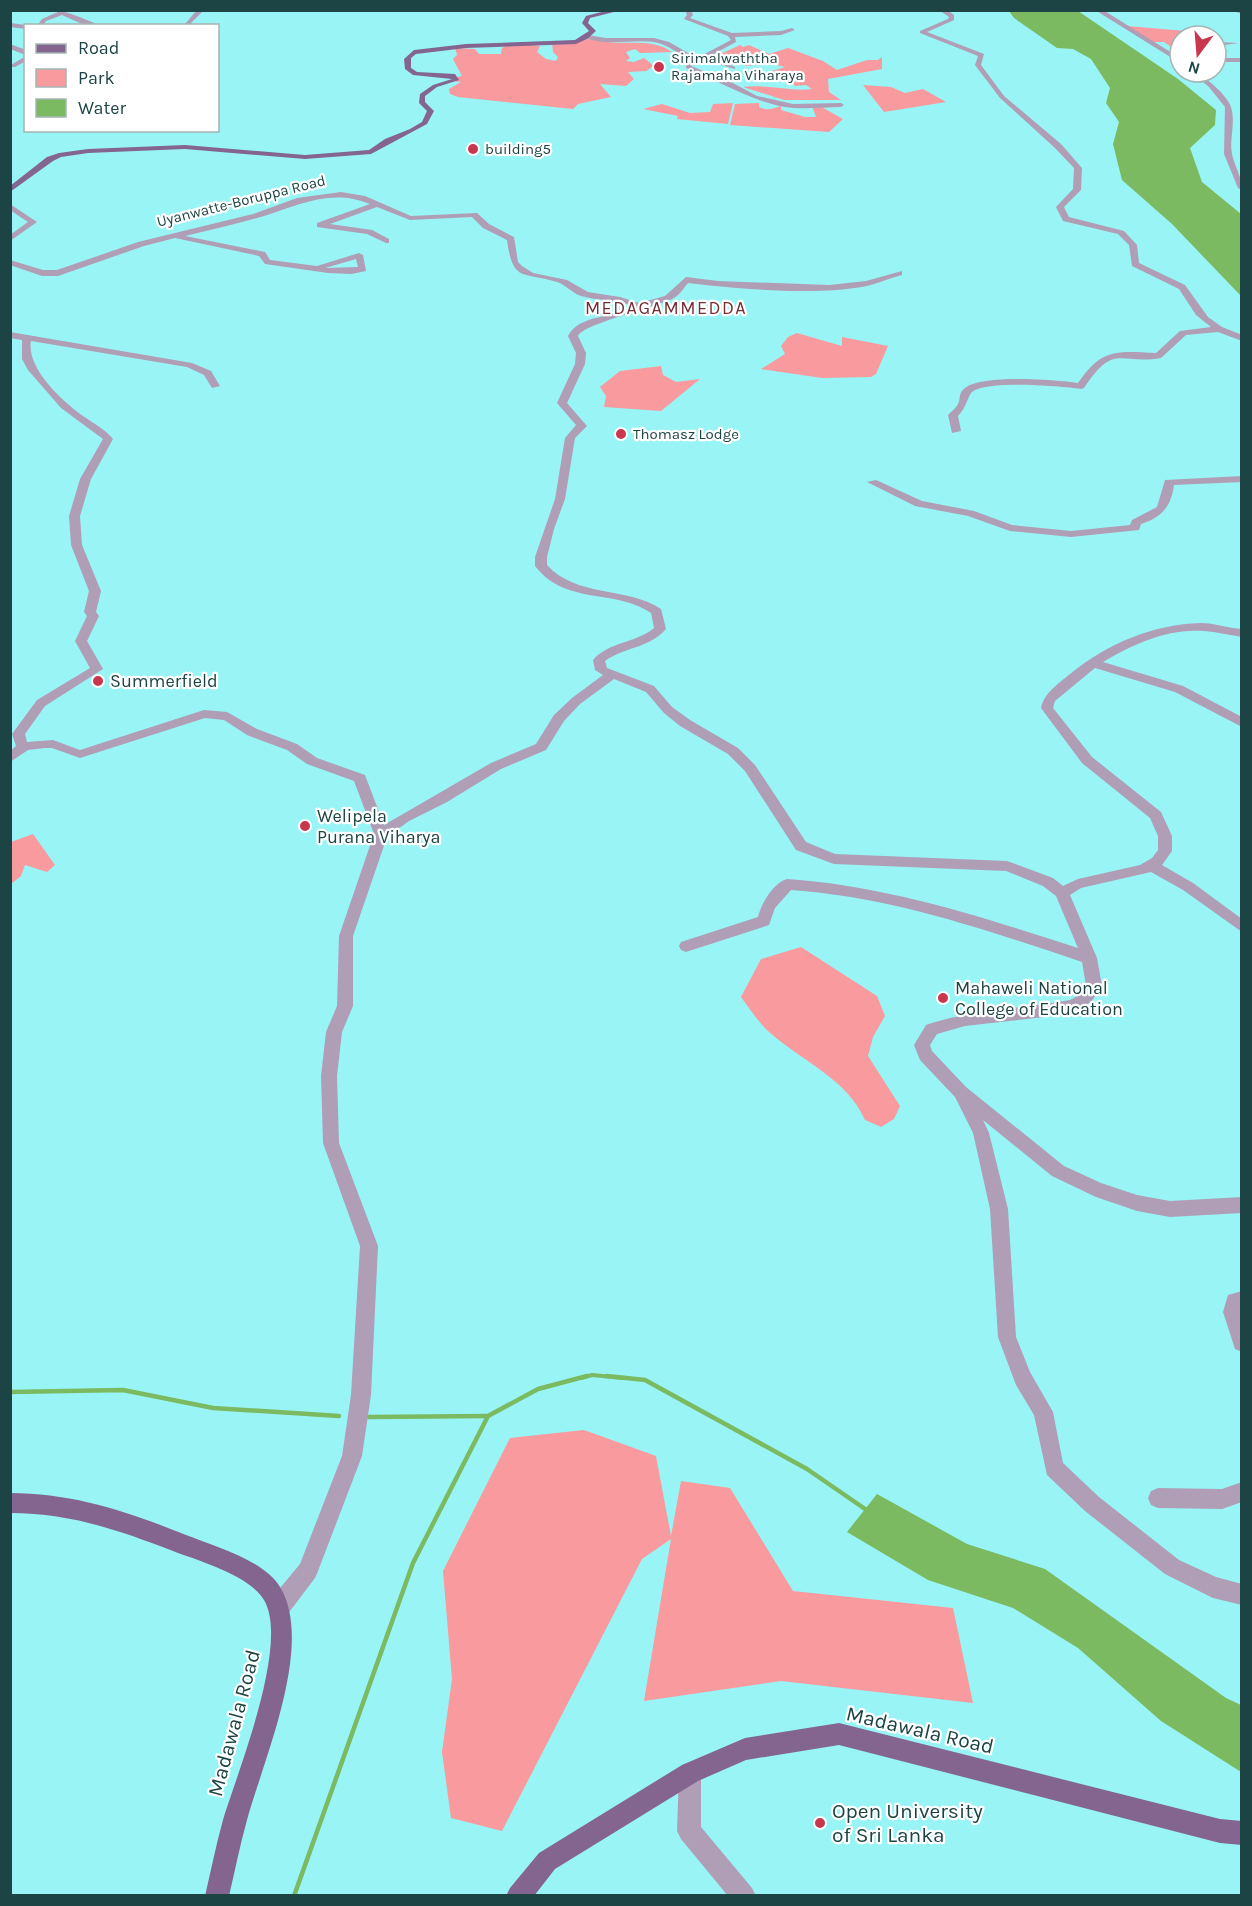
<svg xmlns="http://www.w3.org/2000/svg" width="1252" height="1906" viewBox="0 0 1252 1906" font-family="Karla,sans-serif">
<rect width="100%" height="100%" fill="#99f4f6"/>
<g fill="#f99a9e">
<polygon points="1127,26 1186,31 1187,36 1180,36 1180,45 1170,46 1164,42 1152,42"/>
<path d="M588 39C594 40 601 41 607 42 629 45 652 38 672 52L640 53 635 49 626 52 630 58 626 61 634 62 644 58 654 66 646 71 628 72 634 79 626 86 600 84 611 97 578 104 573 109 458 97 450 94 449 89 461 82 453 81V78L462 76 453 59 457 55 455 48 475 49 479 54H501L502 48 508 45 523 44 540 46 537 52 546 59 556 61 558 57 553 52 552 43 571 44Z"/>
<path d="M740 45 743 47 749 45 769 54 788 48 823 61 837 70 867 60H878L882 57V69L828 79 829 92 841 100H784L743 87C767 84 792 92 812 89L806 85 795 86 792 81 799 80V78L780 75 790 73 800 75 802 72C792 69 782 75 772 71L785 67 769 63 747 66 718 55Z"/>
<polygon points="863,85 891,87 905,93 923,89 946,102 884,112"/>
<polygon points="733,103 728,124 677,119 678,116 643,109 662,104 690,113 710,112 713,104"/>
<path d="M759 103V107C767 111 772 109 781 106V110L805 117H816L812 106 818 105 843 119 829 132 730 125 735 104Z"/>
<polygon points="797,333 842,346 842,337 888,346 876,374 871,377 822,378 761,369 785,354 781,346 788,337"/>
<polygon points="661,366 663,375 676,382 700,379 661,411 604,407 606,396 600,387 620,371"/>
<polygon points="33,834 55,865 47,872 25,865 21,876 11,884 11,842"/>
<path d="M801 947 877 996 885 1016 873 1037 868 1056 900 1106 894 1119 881 1127 865 1120C847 1078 799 1060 767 1030 757 1020 749 1008 741 997L761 959Z"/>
<polygon points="584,1430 656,1456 671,1536 681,1481 730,1488 793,1591 953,1608 973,1703 781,1681 644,1701 671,1539 642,1559 502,1831 451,1818 442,1752 452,1679 443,1571 510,1438"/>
</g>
<g fill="#7bba60">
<polygon points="1009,11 1078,11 1178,79 1216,110 1215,125 1190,148 1202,182 1241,214 1241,296 1172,224 1122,180 1113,144 1119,122 1106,103 1110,88 1091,59 1073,49 1057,48 1014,18"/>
<polygon points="877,1494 967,1544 1045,1569 1226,1698 1241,1705 1241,1772 1161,1721 1078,1648 1013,1608 928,1580 847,1532"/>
</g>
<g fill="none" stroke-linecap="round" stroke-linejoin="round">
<polyline stroke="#7bba60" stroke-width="4" points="581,1378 592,1375 623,1378"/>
<g stroke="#7bba60" stroke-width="4.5">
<polyline points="607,1376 645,1380 807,1469 868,1511"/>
<polyline points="10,1392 123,1390 213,1408 339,1416"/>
<polyline points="369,1417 487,1416"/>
<polyline points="294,1896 413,1563 488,1416 538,1389 587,1376"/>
</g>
<g fill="#af9eb6" fill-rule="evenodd">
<path d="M55 10C65 10 91 22 102 26L82 24 62 15 46 21 43 26H37L42 19 58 12Z"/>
<polygon points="197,10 204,10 191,23 194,26 185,24"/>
<path d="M685 10H691L693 15 690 18 732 33 781 31 792 28 795 30 781 35 735 37 736 42 708 57 735 67V69L703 60 691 66 731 82 757 96 793 104 841 103 844 105 841 107C826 107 810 109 794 108 760 106 719 81 686 68V64L692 61C679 55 668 44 654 42 632 39 604 47 584 37L587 35 606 38H654L669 42 697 58 731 40 728 36 684 19 687 15Z"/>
<path d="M939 10H947L954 15V20L927 32 984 54 981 65 1004 96 1061 144 1082 168 1081 190 1064 207 1069 217 1124 231 1137 245 1139 263 1185 285 1208 317 1222 327 1242 335V341L1218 332 1186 335 1161 358C1118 365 1115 342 1084 388L1081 389C1060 386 988 380 972 392 968 396 966 408 958 416L961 431 952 433 948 415C951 412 956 408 958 404 961 398 958 393 965 388 984 374 1054 380 1078 383 1102 348 1116 351 1156 353L1180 331 1211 327 1196 315 1179 289 1132 266 1129 245 1118 234 1063 221 1056 207 1073 189 1074 168 1055 148 1000 98 975 65 978 56 920 33V31L948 19 949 17Z"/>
<polygon points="1095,10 1103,10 1180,58 1180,63"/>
<polygon points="1232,10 1242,10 1242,14 1233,11"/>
<polygon points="10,23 26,25 27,26 26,29 10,27"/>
<polygon points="1216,42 1239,43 1216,46"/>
<polygon points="10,44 26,50 26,55 10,49"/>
<polygon points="26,56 26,61 15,67 11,67 11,65"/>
<rect x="1216" y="58" width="26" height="4"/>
<path d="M1191 72C1202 72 1228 96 1231 107 1236 122 1229 140 1232 154 1235 168 1242 176 1242 190L1238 188 1224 154 1225 107 1209 87Z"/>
<path d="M341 192 365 196 411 216 477 213 489 224 514 237 518 262 522 266 533 273 567 280 588 292 620 297 639 303 665 296 686 277 718 281 829 285 866 281 902 271V275C890 278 879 283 867 286 816 296 740 289 688 283 683 289 679 296 672 299 656 307 583 324 578 336L586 353 585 364 567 403 587 426 575 438 565 499 554 529 547 557V565C577 598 626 586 661 609L666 629C650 648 624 647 605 661L607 668 654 686 672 707 690 720 738 748 755 765 806 842 835 854 1007 861 1053 878 1063 886 1078 879 1140 865 1152 858 1158 850V836L1150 818 1082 763 1041 708C1044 693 1058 684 1070 674 1107 644 1153 624 1201 623 1214 623 1228 628 1242 629V637C1229 635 1217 632 1204 631 1168 628 1133 644 1103 662L1183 686 1242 717V727L1175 692 1095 668 1055 701 1053 708 1092 757 1161 812 1172 836V851L1162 865 1193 883 1242 919V932L1183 890 1151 872 1081 888 1070 895 1097 958 1102 986 1091 1002 1074 1011 1044 1017 965 1026 937 1034 930 1045 932 1051 966 1087 1064 1166 1101 1183 1137 1195 1170 1201 1242 1197V1213L1170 1217 1137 1211 1096 1197 1052 1176 983 1120 989 1133 1008 1209 1016 1337 1030 1372 1053 1412 1063 1463 1099 1497 1179 1560 1216 1577 1242 1584V1605L1213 1598 1165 1574 1085 1511 1047 1475 1034 1415 1016 1385 998 1337 990 1209 973 1133 955 1097 920 1060 914 1045 926 1025C973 1009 1022 1009 1070 1000L1081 994 1086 985 1082 962C986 930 892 897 791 890L775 908 769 925 686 952 681 950 679 946 681 942 758 917C761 904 773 883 787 879 888 886 982 917 1078 948L1056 896 1043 886 1006 871 834 864 796 850 745 771 728 754 680 726 664 713 646 692 614 679 580 704 564 721 546 750 501 769 447 802 409 821 387 837 353 936V1006L342 1032 337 1076 339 1143 378 1246 371 1395 362 1456 318 1571 315 1578 287 1615 279 1618 271 1615 268 1607 271 1599 300 1564 342 1456 351 1395 360 1246 323 1143 321 1076 326 1032 337 1006 339 936 374 834 354 781 307 764 287 750 247 735 224 720 205 718 80 758 52 748H45L28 750 10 762V751L16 746 12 734 37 700 90 668 75 641 87 616 84 612 89 591 71 545 69 516 80 479 103 439 61 408 28 370 22 359V340L10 338V332L192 363 211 371 220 386 212 388 204 375 187 367 31 341C26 368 62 401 83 416 93 423 105 429 113 439L91 479 80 516 82 545 101 591 96 612 99 616 87 641 103 669 45 706 25 734 27 742 53 740 80 750 204 710 227 712 257 729 297 744 317 758 365 775 384 825 491 763 536 744 554 715 572 698 603 675 595 670 593 660C608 642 636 643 654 628L651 613C614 588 566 606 535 566V557L555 499 565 438 576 425 557 403 575 364 576 353 568 336C579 314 613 319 632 306 616 299 598 301 581 296 572 293 566 285 557 282 523 271 513 284 507 240L483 228 472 217 410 220 377 207 330 224 372 230 389 239V243H386L367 234 317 227V223L370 204C329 187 296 207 257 218 233 225 209 230 185 236L265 252 270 260 317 266 359 253 363 255 366 271 351 274 328 273 265 264 259 256 175 238 144 246 58 276H42L10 265V260L43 270H57L138 242 253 214 297 198ZM356 259 358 267 325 268Z"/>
<polygon points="10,204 37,222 10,241 10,235 28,222 10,210"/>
<path d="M1242 476V482L1174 485C1171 507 1162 517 1141 524L1139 530 1071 537 1010 531 968 516 915 506 867 482 876 480 922 501 974 511 1012 525 1071 531 1130 525 1132 520 1157 507 1165 480Z"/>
<polygon points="1242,1291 1242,1352 1235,1349 1223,1312 1228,1295"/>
<polygon points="1242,1482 1242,1502 1222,1509 1158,1508 1151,1505 1148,1498 1151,1491 1158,1488 1222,1489"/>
<polygon points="690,1762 698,1765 701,1773 701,1827 752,1888 756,1896 728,1896 681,1839 677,1831 679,1773 682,1765"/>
</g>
<g fill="#846590" fill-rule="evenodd">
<polygon points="609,10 622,10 590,18 588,23 596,31 587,39 576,44 466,48 416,54 411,58 411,68 417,72 455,74 459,80 437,87 425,96 425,102 434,111 427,124 371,154 305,159 185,149 88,153 61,157 53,161 10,192 10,186 47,157 59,153 88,149 185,145 305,155 369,150 385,139 410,129 422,122 427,111 419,103 420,94 433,85 452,79 413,75 405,69 404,59 414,50 466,44 575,40 589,31 582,23 586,16"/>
<path d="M10 1493C73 1493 129 1512 186 1535 214 1546 264 1560 280 1587 315 1644 263 1761 247 1820 240 1845 235 1870 229 1896H205C211 1870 216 1845 223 1820 237 1773 290 1644 264 1600 249 1575 199 1561 173 1551 118 1530 70 1513 10 1513Z"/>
<polygon points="839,1723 1220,1819 1242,1821 1242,1845 1220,1843 839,1745 746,1760 698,1781 555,1869 534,1896 506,1896 510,1888 539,1853 682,1765 745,1738"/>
</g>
</g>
<g fill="#c8374d" stroke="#fff" stroke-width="2">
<circle cx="659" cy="67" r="6"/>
<circle cx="473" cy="149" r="6"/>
<circle cx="621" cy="434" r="6"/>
<circle cx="98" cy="681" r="6"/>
<circle cx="305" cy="826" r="6"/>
<circle cx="943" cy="998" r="6"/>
<circle cx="820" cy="1823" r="6"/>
</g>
<g text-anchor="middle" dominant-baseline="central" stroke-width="4.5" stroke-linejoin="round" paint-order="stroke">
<g font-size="15" fill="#1d4444" stroke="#fff" text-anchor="start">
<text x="671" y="58">Sirimalwaththa<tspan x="671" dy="17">Rajamaha Viharaya</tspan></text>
<text x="485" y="149">building5</text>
<text x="633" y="434">Thomasz Lodge</text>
</g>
<g font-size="15" fill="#1d4444" stroke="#fff">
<text transform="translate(241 201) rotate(-14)">Uyanwatte-Boruppa Road</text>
</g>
<g font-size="18" letter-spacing="1.5" fill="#732d33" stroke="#fff">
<text x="666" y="308">MEDAGAMMEDDA</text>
</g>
<g font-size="18" fill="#1d4444" stroke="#fff" text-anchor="start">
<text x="110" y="681">Summerfield</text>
<text x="317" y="816">Welipela<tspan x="317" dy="21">Purana Viharya</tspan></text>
<text x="955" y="988">Mahaweli National<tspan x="955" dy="21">College of Education</tspan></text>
</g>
<g font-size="21" fill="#1d4444" stroke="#fff">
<text transform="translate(234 1723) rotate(-75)">Madawala Road</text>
<text transform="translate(920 1730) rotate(13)">Madawala Road</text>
</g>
<g font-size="21" fill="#1d4444" stroke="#fff" text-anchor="start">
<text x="832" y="1811">Open University<tspan x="832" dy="24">of Sri Lanka</tspan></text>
</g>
</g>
<rect width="1252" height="1906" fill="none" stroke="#1d4444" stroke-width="24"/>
<rect x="24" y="24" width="195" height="108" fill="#ffffff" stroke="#a5b4b4" stroke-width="1.5"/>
<rect x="36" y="44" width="30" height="9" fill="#846590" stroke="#a5b4b4" stroke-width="1.5"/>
<text x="78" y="54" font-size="18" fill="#1d4444">Road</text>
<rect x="36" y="69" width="30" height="18" fill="#f99a9e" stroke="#a5b4b4" stroke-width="1.5"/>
<text x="78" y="84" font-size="18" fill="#1d4444">Park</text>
<rect x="36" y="99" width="30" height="18" fill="#7bba60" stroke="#a5b4b4" stroke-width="1.5"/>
<text x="78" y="114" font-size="18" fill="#1d4444">Water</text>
<g transform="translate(1198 54) rotate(196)"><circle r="28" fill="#ffffff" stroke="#a5b4b4" stroke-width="1.5"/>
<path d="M0-4.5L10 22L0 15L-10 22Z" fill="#c8374d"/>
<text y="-9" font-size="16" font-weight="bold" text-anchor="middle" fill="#1d4444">N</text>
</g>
</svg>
